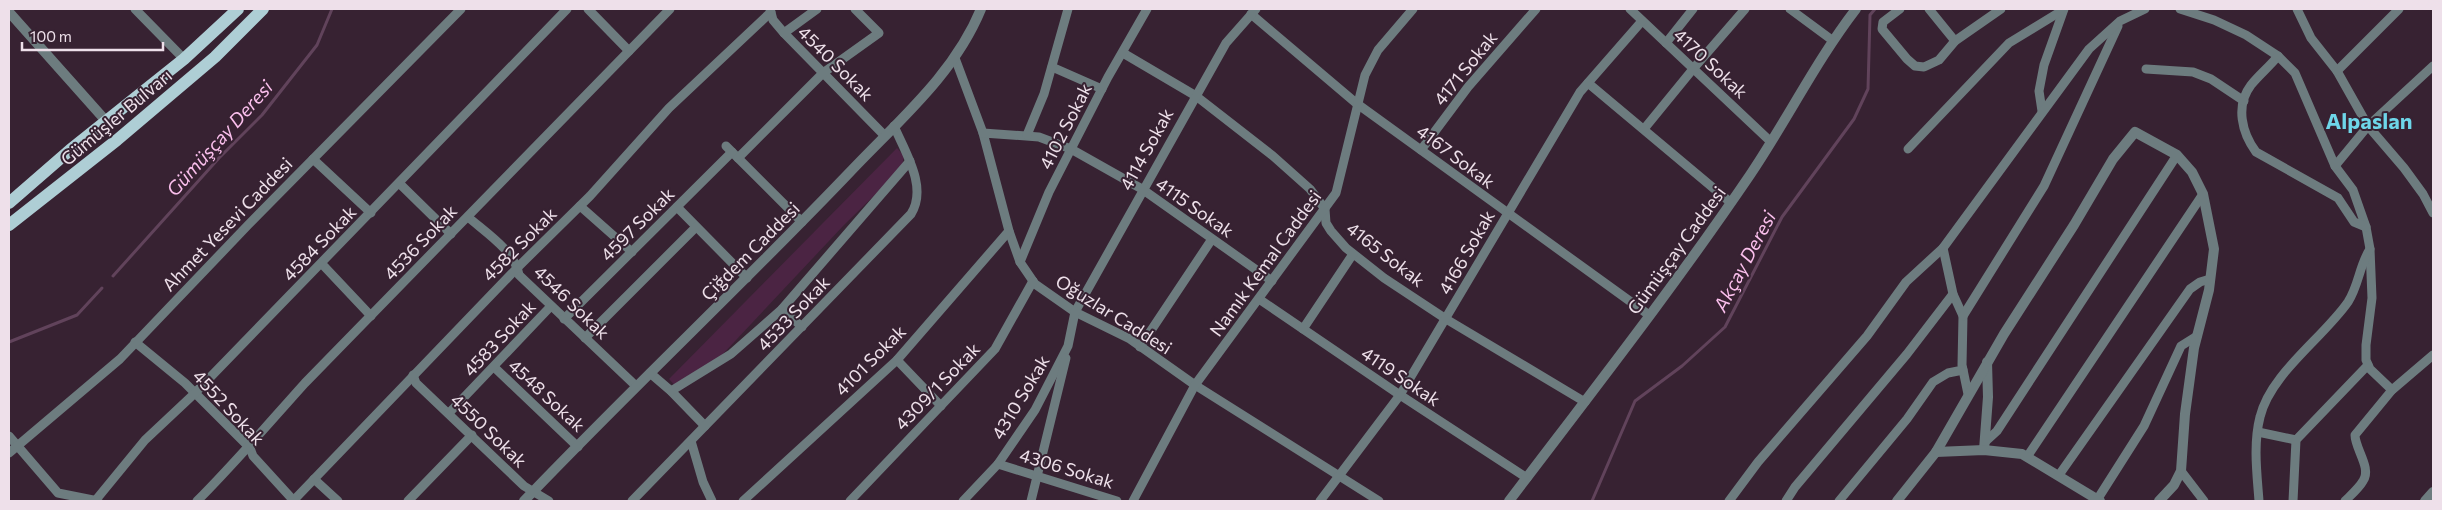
<svg xmlns="http://www.w3.org/2000/svg" width="2442" height="510" viewBox="0 0 2442 510" font-family="Commissioner,sans-serif">
<rect width="100%" height="100%" fill="#372232"/>
<polygon fill="#4b2443" points="897,148 904,156 902,166 891,179 844,225 705,373 680,391 669,379"/>
<g fill="none" stroke-linecap="round" stroke-linejoin="round">
<g stroke="#61435b" stroke-width="3">
<polyline points="113,276 219,158 262,115 317,45 332,9"/>
<polyline points="9,342 77,315 102,288"/>
<polyline points="1592,501 1635,401 1682,366 1725,327 1782,217 1854,119 1868,89 1870,15 1875,9"/>
</g>
<g stroke="#6d7c7f" stroke-width="9">
<polyline points="135,9 184,59"/>
<polyline points="588,9 629,51"/>
<polyline points="770,9 773,20 784,33 884,135"/>
<polyline points="1630,9 1770,141"/>
<polyline points="1790,9 1832,40"/>
<polyline points="1900,9 1883,22 1882,29 1907,59 1915,66 1924,67 1939,60 1955,41 2001,9"/>
<polyline points="1929,9 1955,41"/>
<polyline points="2180,9 2214,20 2246,35 2278,56 2295,73 2335,166 2353,190 2366,227 2370,249 2372,298 2366,345 2366,360 2370,369 2392,390"/>
<polyline points="2297,9 2311,38 2337,71 2368,126 2404,168 2423,194 2433,213"/>
<polyline points="1251,14 1356,103 1649,315"/>
<polyline points="784,33 817,9"/>
<polyline points="1666,43 1693,9"/>
<polyline points="1123,53 1196,96 1273,156 1310,189 1325,209 1326,223 1331,231 1346,248 1384,278 1446,319 1585,402"/>
<path d="M2278 56C2270 66 2259 75 2251 85 2235 106 2242 133 2256 152L2338 198 2354 222 2366 227"/>
<polyline points="955,58 983,133 1009,231 1020,262 1035,284 1075,312 1130,339 1195,385 1379,501"/>
<polyline points="1052,67 1102,89"/>
<polyline points="2146,69 2193,72 2211,79 2244,101"/>
<polyline points="2337,71 2399,9"/>
<polyline points="1588,83 1730,202"/>
<polyline points="2042,111 2039,91 2044,65 2064,9"/>
<polyline points="1644,129 1693,69 1745,9"/>
<polyline points="983,133 1039,137 1071,149 1142,189 1272,281"/>
<polyline points="1027,135 1044,94 1068,9"/>
<polyline points="726,146 802,222"/>
<polyline points="1908,149 2009,43 2063,10"/>
<polyline points="1421,150 1468,87 1536,9"/>
<polyline points="738,158 823,73 879,33 855,9"/>
<polyline points="313,159 371,213"/>
<polyline points="2335,166 2368,126 2433,66"/>
<polyline points="400,184 451,234"/>
<polyline points="580,206 632,252"/>
<polyline points="677,207 747,278"/>
<path d="M468 217C485 232 515 251 519 275L636 386"/>
<polyline points="1943,248 1953,294 1963,316 1962,365 1968,394"/>
<polyline points="1020,262 1049,192 1108,77 1147,9"/>
<polyline points="322,264 371,316"/>
<polyline points="1259,299 1400,395 1527,478"/>
<polyline points="782,309 802,327"/>
<polyline points="1963,316 2044,186 2118,26"/>
<polyline points="564,319 732,152"/>
<polyline points="1303,329 1353,254"/>
<polyline points="585,338 696,227"/>
<polyline points="135,342 185,383 250,448 253,456 294,501"/>
<polyline points="1140,347 1212,239"/>
<polyline points="897,360 941,406"/>
<polyline points="494,367 578,447"/>
<polyline points="650,373 671,391 705,426"/>
<polyline points="413,375 416,383 524,486 549,501"/>
<polyline points="671,391 731,354 782,309 910,161"/>
<polyline points="449,413 551,306"/>
<polyline points="2258,432 2296,440"/>
<polyline points="9,436 58,493 98,501"/>
<polyline points="691,441 703,482 712,501"/>
<polyline points="1985,442 1997,431 2177,155"/>
<polyline points="9,453 120,359 248,225 461,9"/>
<polyline points="2027,457 2203,194"/>
<polyline points="998,464 1035,410 1068,346 1075,312 1226,43 1256,9"/>
<polyline points="2181,471 2204,501"/>
<polyline points="2059,475 2190,289 2200,282 2210,279"/>
<polyline points="314,479 338,501"/>
<polyline points="2097,500 2144,426 2181,346 2197,336"/>
<polyline points="95,501 145,440 194,394 567,9"/>
<path d="M197 501C235 463 269 423 305 383L670 9"/>
<polyline points="293,501 518,267 590,196 669,108 771,12"/>
<polyline points="408,501 472,435"/>
<path d="M632 501 911 214C928 187 905 152 894 126"/>
<polyline points="743,501 897,360 1009,231"/>
<polyline points="850,501 995,349 1033,281"/>
<polyline points="963,501 998,464 1117,501"/>
<polyline points="1031,501 1066,358"/>
<polyline points="1133,501 1195,385 1336,193 1365,75 1378,50 1413,9"/>
<polyline points="1320,501 1400,395 1580,92 1642,21"/>
<polyline points="1729,501 1758,462 1867,336 1906,282 1943,248 2089,49 2120,21 2145,9"/>
<polyline points="1786,501 1795,487 1907,354 1953,294"/>
<polyline points="1839,501 1907,419 1933,382 1948,373 1963,370"/>
<path d="M2259 501C2257 474 2253 444 2260 417 2270 374 2323 338 2348 302 2359 285 2359 266 2370 249"/>
<polyline points="2293,501 2296,440 2368,365"/>
<path d="M2345 501C2351 495 2359 488 2363 481 2372 468 2355 449 2355 435L2392 390 2433 355"/>
</g>
<g stroke="#6d7c7f" stroke-width="10">
<polyline points="9,12 106,121"/>
<polyline points="1984,450 1988,397 1987,362"/>
<polyline points="1936,452 1984,450 2022,454 2100,501"/>
<path d="M524 501C630 390 743 284 849 173 897 122 954 75 981 9"/>
<path d="M1509 501C1591 393 1674 287 1750 175 1787 120 1816 61 1856 9"/>
<polyline points="1897,501 1936,452 2004,334 2074,225 2113,159 2135,132 2177,155 2192,172 2203,194 2214,249 2209,290 2194,348 2185,414 2181,471 2174,485 2159,501"/>
<polyline points="2425,501 2433,492"/>
</g>
<g stroke="#aeced5" stroke-width="12">
<polyline points="9,203 70,150 184,59 238,9"/>
<polyline points="9,225 117,140 215,57 263,9"/>
</g>
</g>
<g text-anchor="middle" dominant-baseline="central" stroke-width="4" stroke-linejoin="round" paint-order="stroke">
<g font-size="18" fill="#eee0ea" stroke="#372232">
<text transform="translate(836 63) rotate(45)">4540 Sokak</text>
<text transform="translate(1711 63) rotate(43)">4170 Sokak</text>
<text transform="translate(1465 68) rotate(-51)">4171 Sokak</text>
<text transform="translate(116 117) rotate(-40)">Gümüşler Bulvarı</text>
<text transform="translate(1065 126) rotate(-63)">4102 Sokak</text>
<text transform="translate(1146 149) rotate(-61)">4114 Sokak</text>
<text transform="translate(1456 156) rotate(37)">4167 Sokak</text>
<text transform="translate(1195 207) rotate(35)">4115 Sokak</text>
<text transform="translate(227 224) rotate(-46)">Ahmet Yesevi Caddesi</text>
<text transform="translate(637 224) rotate(-45)">4597 Sokak</text>
<text transform="translate(420 242) rotate(-46)">4536 Sokak</text>
<text transform="translate(319 243) rotate(-46)">4584 Sokak</text>
<text transform="translate(519 244) rotate(-45)">4582 Sokak</text>
<text transform="translate(1676 250) rotate(-54)">Gümüşçay Caddesi</text>
<text transform="translate(750 251) rotate(-45)">Çiğdem Caddesi</text>
<text transform="translate(1466 252) rotate(-60)">4166 Sokak</text>
<text transform="translate(1386 254) rotate(38)">4165 Sokak</text>
<text transform="translate(1265 263) rotate(-54)">Namık Kemal Caddesi</text>
<text transform="translate(572 302) rotate(44)">4546 Sokak</text>
<text transform="translate(793 313) rotate(-46)">4533 Sokak</text>
<text transform="translate(1114 314) rotate(32)">Oğuzlar Caddesi</text>
<text transform="translate(499 338) rotate(-47)">4583 Sokak</text>
<text transform="translate(870 360) rotate(-45)">4101 Sokak</text>
<text transform="translate(1401 376) rotate(34)">4119 Sokak</text>
<text transform="translate(937 386) rotate(-46)">4309/1 Sokak</text>
<text transform="translate(547 395) rotate(43)">4548 Sokak</text>
<text transform="translate(1020 397) rotate(-59)">4310 Sokak</text>
<text transform="translate(229 407) rotate(47)">4552 Sokak</text>
<text transform="translate(489 430) rotate(44)">4550 Sokak</text>
<text transform="translate(1067 468) rotate(17)">4306 Sokak</text>
</g>
<g font-size="19" font-style="italic" fill="#fabfec" stroke="#372232">
<text transform="translate(219 138) rotate(-48)">Gümüşçay Deresi</text>
<text transform="translate(1744 261) rotate(-62)">Akçay Deresi</text>
</g>
<g font-size="22" font-weight="bold" fill="#6ed6e9" stroke="#372232">
<text x="2369" y="120">Alpaslan</text>
</g>
</g>
<rect width="2442" height="510" fill="none" stroke="#eee0ea" stroke-width="20"/>
<path d="M22 42v8h141v-8" fill="none" stroke="#eee0ea" stroke-width="2.5"/>
<text x="30" y="42" font-size="15" fill="#eee0ea" stroke="#372232" stroke-width="4" paint-order="stroke">100 m</text>
</svg>
